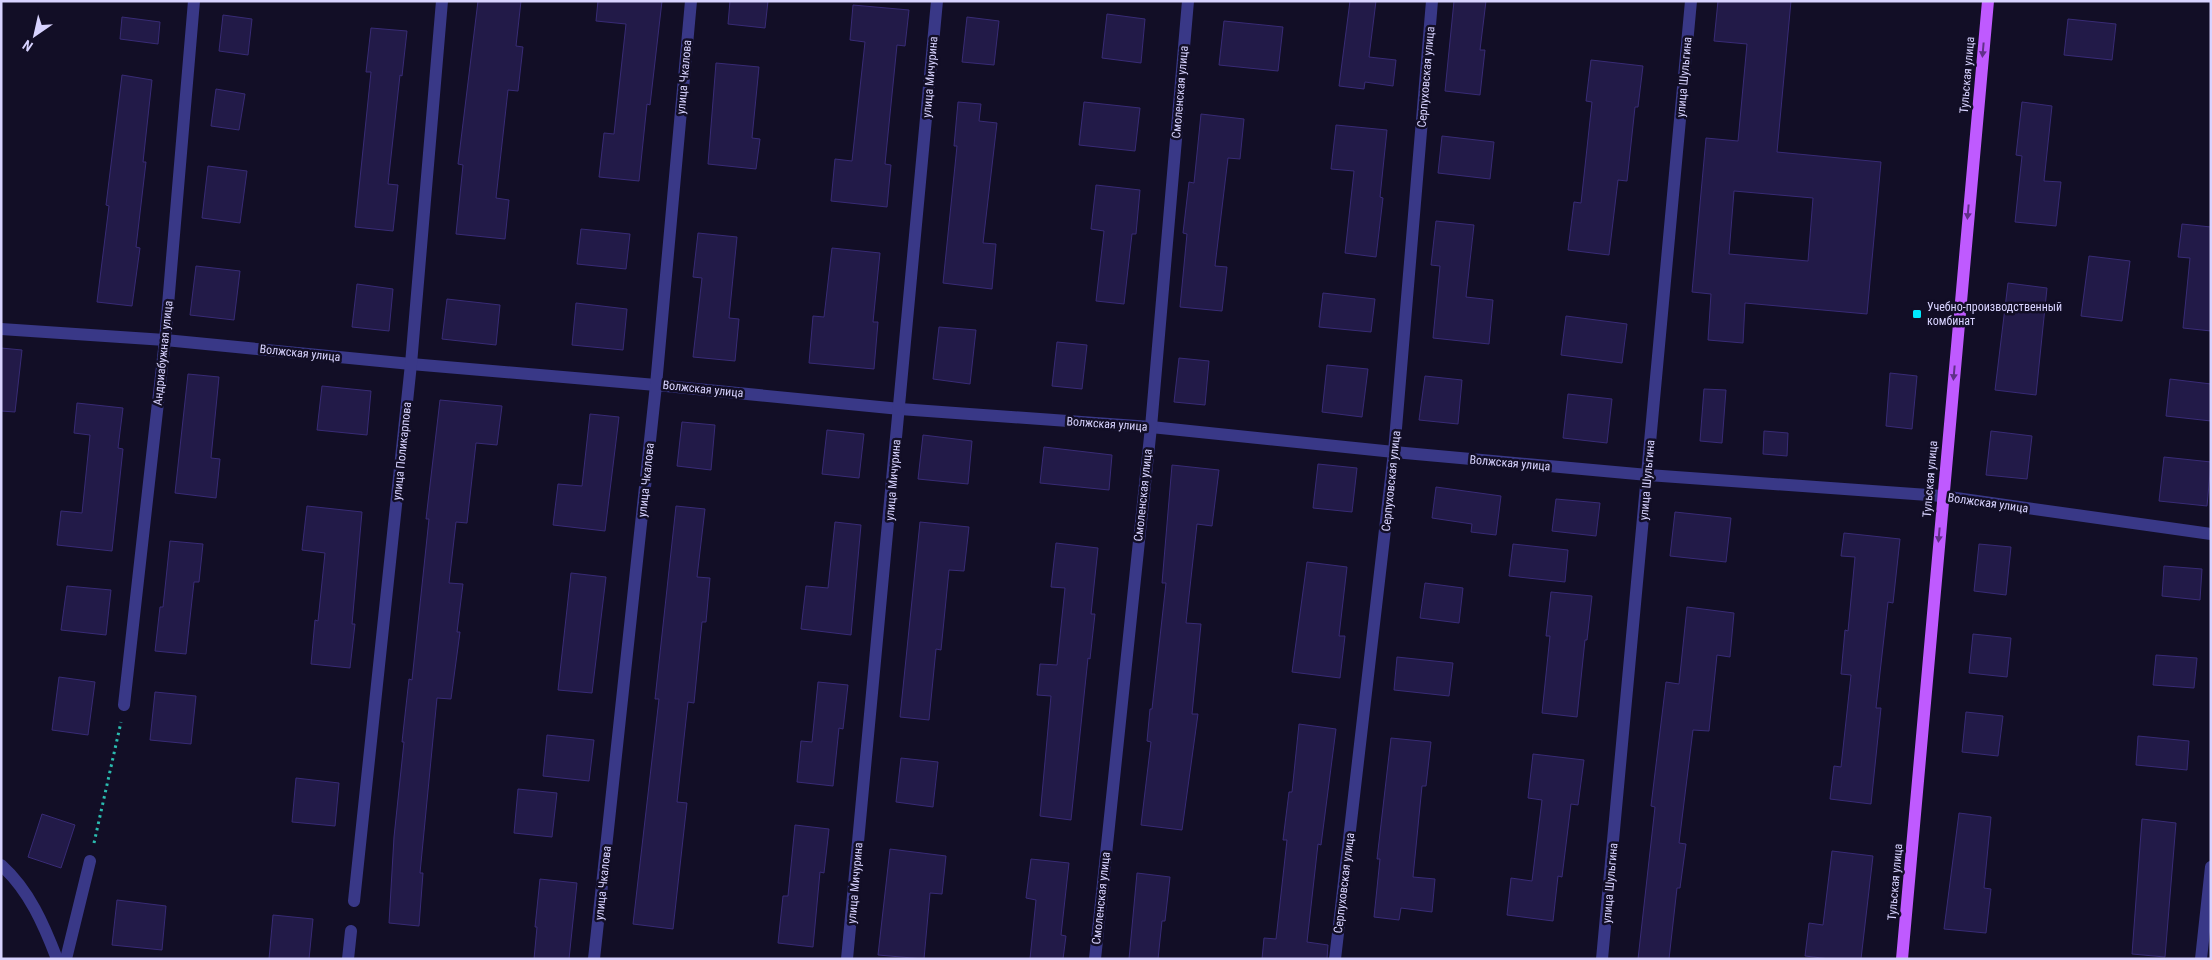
<svg xmlns="http://www.w3.org/2000/svg" width="2212" height="960" viewBox="0 0 2212 960" font-family="'Roboto Condensed',sans-serif">
<rect width="100%" height="100%" fill="#120e26"/>
<g fill="#221a48" stroke="#382b75" fill-rule="evenodd">
<polygon points="478,1 521,1 516,46 523,47 518,91 508,90 496,198 509,200 505,239 456,234 463,165 458,164"/>
<polygon points="598,1 662,1 650,105 647,104 639,181 599,177 604,133 614,134 626,24 596,21"/>
<polygon points="730,1 768,1 765,28 728,24"/>
<polygon points="1350,1 1376,1 1369,57 1396,60 1393,86 1365,82 1364,89 1339,86"/>
<polygon points="1454,1 1486,1 1480,50 1485,50 1480,95 1445,91"/>
<path d="M1718 1H1791L1777 152 1881 162 1867 314 1745 303 1743 343 1708 340 1711 294 1692 292 1706 138 1738 141 1747 44 1714 41ZM1734 191 1813 198 1808 261 1729 254Z"/>
<polygon points="853,5 909,10 905,46 897,45 885,164 891,165 887,207 831,201 835,159 852,161 865,42 850,40"/>
<polygon points="1107,14 1145,19 1141,63 1102,58"/>
<polygon points="223,15 252,19 248,55 219,51"/>
<polygon points="122,17 160,22 158,44 120,39"/>
<polygon points="967,17 999,21 994,65 962,62"/>
<polygon points="2068,19 2116,24 2112,60 2064,55"/>
<polygon points="1224,21 1283,27 1278,71 1219,65"/>
<polygon points="371,28 407,31 402,76 400,75 388,184 398,185 393,231 355,227 371,72 366,72"/>
<polygon points="1591,60 1643,66 1638,107 1635,107 1627,181 1618,180 1609,255 1568,250 1574,202 1581,203 1592,102 1586,101"/>
<polygon points="716,63 759,67 752,138 760,139 756,169 708,164"/>
<polygon points="122,75 152,80 143,162 146,162 136,247 140,248 132,306 97,302 109,206 106,205"/>
<polygon points="216,89 245,94 239,130 211,126"/>
<polygon points="958,102 981,104 979,121 997,123 983,243 996,244 992,289 943,283 957,146 954,146"/>
<polygon points="1084,102 1140,108 1135,151 1079,145"/>
<polygon points="2022,102 2052,106 2044,181 2061,182 2056,226 2015,222 2022,156 2016,155"/>
<polygon points="1201,114 1244,119 1240,159 1228,158 1215,266 1227,267 1222,311 1180,307 1187,234 1183,233 1189,182 1194,183"/>
<polygon points="1336,125 1387,130 1380,197 1383,198 1376,257 1345,253 1354,171 1331,169"/>
<polygon points="1442,136 1494,142 1490,179 1438,173"/>
<polygon points="208,166 247,171 240,223 202,218"/>
<polygon points="1096,185 1140,190 1136,234 1132,234 1124,304 1096,301 1104,231 1091,229"/>
<polygon points="1436,221 1474,225 1466,297 1493,300 1489,344 1433,338 1440,266 1431,265"/>
<polygon points="2182,224 2211,227 2211,331 2183,328 2190,258 2178,257"/>
<polygon points="581,229 630,234 626,269 577,264"/>
<polygon points="698,233 737,237 729,318 739,319 735,361 693,357 702,278 693,277"/>
<polygon points="832,248 880,253 873,322 878,322 874,369 809,363 813,316 824,317"/>
<polygon points="2089,256 2130,261 2122,321 2081,316"/>
<polygon points="196,266 240,271 234,320 190,315"/>
<polygon points="2008,283 2047,288 2036,395 1995,390"/>
<polygon points="357,284 393,289 389,331 352,327"/>
<polygon points="1323,293 1375,299 1371,332 1319,327"/>
<polygon points="447,299 500,305 496,345 442,339"/>
<polygon points="576,303 627,309 623,350 572,345"/>
<polygon points="1566,316 1627,324 1622,363 1561,355"/>
<polygon points="939,327 976,330 970,384 933,379"/>
<polygon points="1057,342 1087,345 1082,389 1052,386"/>
<polygon points="1,348 22,350 15,412 1,411"/>
<polygon points="1179,358 1209,361 1205,405 1174,402"/>
<polygon points="1327,365 1368,369 1362,417 1322,412"/>
<polygon points="1890,373 1917,376 1912,429 1886,426"/>
<polygon points="188,374 219,377 211,458 220,459 216,498 175,493"/>
<polygon points="1425,376 1462,380 1458,424 1419,420"/>
<polygon points="2170,379 2211,384 2211,421 2166,416"/>
<polygon points="322,386 371,391 367,435 317,430"/>
<polygon points="1704,389 1726,390 1722,443 1700,441"/>
<polygon points="1568,394 1612,399 1607,443 1563,438"/>
<polygon points="440,400 502,406 497,445 476,443 467,523 456,522 449,583 463,584 457,632 460,632 451,699 437,698 420,873 423,873 419,926 389,923 394,837 404,742 402,742 409,679 412,680 429,519 426,519"/>
<polygon points="77,403 123,408 118,448 123,449 112,551 57,545 61,511 82,513 90,435 74,433"/>
<polygon points="590,414 619,417 605,531 553,525 558,484 582,486"/>
<polygon points="682,422 715,425 711,470 677,466"/>
<polygon points="827,430 864,434 859,478 822,474"/>
<polygon points="1764,431 1788,433 1787,456 1763,454"/>
<polygon points="1991,431 2032,436 2027,479 1986,475"/>
<polygon points="923,435 972,441 968,484 918,479"/>
<polygon points="1044,447 1112,455 1109,490 1040,483"/>
<polygon points="2164,457 2211,462 2207,506 2159,501"/>
<polygon points="1318,464 1357,468 1352,512 1313,508"/>
<polygon points="1172,465 1219,470 1212,526 1197,524 1186,623 1201,624 1192,714 1198,714 1182,830 1141,825 1151,742 1147,741 1150,709 1152,709 1166,583 1162,583"/>
<polygon points="1436,487 1501,496 1496,535 1471,532 1472,524 1432,518"/>
<polygon points="1556,499 1600,503 1596,536 1552,531"/>
<polygon points="307,506 362,512 352,624 355,624 350,668 311,664 315,620 318,621 325,553 302,550"/>
<polygon points="676,506 705,509 697,577 710,578 706,622 702,622 694,703 688,702 677,802 687,803 673,929 633,924 659,699 655,699"/>
<polygon points="1675,512 1731,518 1726,562 1670,556"/>
<polygon points="835,522 861,525 851,635 801,629 806,586 828,588"/>
<polygon points="920,522 969,527 964,571 949,570 941,650 936,649 929,720 900,717"/>
<polygon points="1844,533 1900,539 1893,603 1888,602 1876,708 1881,708 1871,804 1830,799 1834,766 1841,767 1851,675 1841,674 1845,630 1848,631 1855,557 1841,556"/>
<polygon points="170,541 203,544 199,582 194,582 186,654 155,651 160,607 163,607"/>
<polygon points="1056,543 1098,548 1091,614 1095,614 1090,659 1088,658 1071,820 1040,816 1051,696 1037,695 1040,664 1057,665 1065,588 1051,587"/>
<polygon points="1513,544 1568,550 1565,582 1509,576"/>
<polygon points="1979,544 2011,547 2006,595 1974,591"/>
<polygon points="1307,562 1347,567 1339,636 1345,636 1340,678 1292,672"/>
<polygon points="2164,566 2202,569 2200,600 2162,596"/>
<polygon points="571,573 606,577 592,693 558,690"/>
<polygon points="1425,583 1463,588 1459,623 1420,618"/>
<polygon points="67,586 111,590 106,635 61,630"/>
<polygon points="1551,592 1592,596 1587,640 1585,640 1577,717 1542,713 1550,636 1546,636"/>
<polygon points="1687,607 1734,613 1730,657 1717,655 1709,731 1693,730 1679,843 1686,844 1680,888 1677,888 1669,959 1638,959 1655,807 1651,806 1666,682 1679,684"/>
<polygon points="1973,634 2011,638 2007,677 1969,673"/>
<polygon points="2156,655 2197,658 2194,688 2153,685"/>
<polygon points="1397,657 1453,663 1449,696 1394,690"/>
<polygon points="59,677 95,682 88,735 52,730"/>
<polygon points="818,682 848,685 843,729 839,728 833,786 797,782 801,741 812,742"/>
<polygon points="155,692 196,696 191,744 150,740"/>
<polygon points="1966,712 2003,716 1998,756 1962,752"/>
<polygon points="1299,724 1336,729 1321,845 1318,844 1307,942 1328,945 1327,959 1262,959 1264,938 1276,939 1287,840 1283,840 1289,792 1292,792"/>
<polygon points="547,735 594,740 589,781 543,776"/>
<polygon points="2138,736 2189,741 2187,770 2136,765"/>
<polygon points="1391,738 1431,742 1426,786 1422,786 1413,877 1435,879 1432,912 1401,908 1399,920 1374,917 1380,859 1377,859"/>
<polygon points="1533,754 1584,760 1578,805 1571,804 1562,877 1558,876 1553,921 1507,915 1511,878 1532,881 1542,800 1528,798"/>
<polygon points="901,758 938,762 933,807 896,802"/>
<polygon points="296,778 339,783 335,826 292,822"/>
<polygon points="518,789 557,793 552,837 514,833"/>
<polygon points="1959,813 1991,817 1984,888 1991,889 1986,933 1944,929"/>
<polygon points="42,814 75,825 61,868 28,857"/>
<polygon points="2142,819 2176,823 2165,957 2132,954"/>
<polygon points="795,825 829,829 824,873 820,872 813,947 778,943 783,896 788,896"/>
<polygon points="890,849 946,856 942,894 930,893 924,959 878,955"/>
<polygon points="1832,851 1873,856 1861,959 1830,959 1805,956 1809,923 1823,925"/>
<polygon points="1031,859 1069,863 1061,935 1066,936 1063,959 1030,959 1036,900 1026,898"/>
<polygon points="1137,873 1170,877 1165,921 1162,921 1158,959 1129,959"/>
<polygon points="540,879 577,883 569,959 534,959 537,927 535,927"/>
<polygon points="117,900 166,906 162,950 112,945"/>
<polygon points="273,915 313,919 309,959 269,959"/>
</g>
<g fill="none" stroke-linecap="round" stroke-linejoin="round">
<polyline stroke="#2bbcb0" stroke-width="3" stroke-dasharray="2.5 4" stroke-linecap="butt" points="94,843 121,722"/>
<g stroke="#393887" stroke-width="12">
<polyline points="1,329 165,340 411,364 656,385 900,409 1151,427 1394,452 1648,475 1942,496 2211,534"/>
<polyline points="124,705 165,340 194,1"/>
<path d="M1 865C29 890 44 925 57 959"/>
<polyline points="354,901 411,364 442,1"/>
<polyline points="66,959 90,861"/>
<polyline points="348,959 351,931"/>
<polyline points="594,959 656,385 691,1"/>
<polyline points="847,959 937,1"/>
<polyline points="1095,959 1151,427 1188,1"/>
<polyline points="1335,959 1394,452 1432,1"/>
<polyline points="1602,959 1691,1"/>
<polyline points="2201,959 2211,867"/>
</g>
<polyline stroke="#bf5aff" stroke-width="12" points="1902,959 1988,1"/>
</g>
<defs><path id="oneway-solid" d="M-6-.8H1V-3.2L6.5 0L1 3.2V.8H-6Z" transform="scale(1.25)"/></defs>
<g fill="#603088">
<use href="#oneway-solid" transform="translate(1983 50) rotate(95)"/>
<use href="#oneway-solid" transform="translate(1968 212) rotate(95)"/>
<use href="#oneway-solid" transform="translate(1954 373) rotate(95)"/>
<use href="#oneway-solid" transform="translate(1939 535) rotate(95)"/>
</g>
<rect fill="#00e9fe" stroke="#120e26" stroke-width="2" x="1912" y="309" width="10" height="10" rx="2.5"/>
<g text-anchor="middle" dominant-baseline="central" stroke-width="5" stroke-linejoin="round" paint-order="stroke">
<g font-size="12" fill="#d8d3ff" stroke="#120e26">
<text transform="translate(1967 75) rotate(-85)">Тульская улица</text>
<text transform="translate(684 77) rotate(-85)">улица Чкалова</text>
<text transform="translate(930 77) rotate(-85)">улица Мичурина</text>
<text transform="translate(1426 77) rotate(-85)">Серпуховская улица</text>
<text transform="translate(1684 77) rotate(-85)">улица Шульгина</text>
<text transform="translate(1180 92) rotate(-85)">Смоленская улица</text>
<text transform="translate(163 353) rotate(-84)">Андриабужная улица</text>
<text transform="translate(300 353) rotate(6)">Волжская улица</text>
<text transform="translate(703 389) rotate(6)">Волжская улица</text>
<text transform="translate(1107 424) rotate(4)">Волжская улица</text>
<text transform="translate(402 451) rotate(-84)">улица Поликарпова</text>
<text transform="translate(1510 463) rotate(5)">Волжская улица</text>
<text transform="translate(1930 479) rotate(-85)">Тульская улица</text>
<text transform="translate(646 480) rotate(-84)">улица Чкалова</text>
<text transform="translate(893 480) rotate(-85)">улица Мичурина</text>
<text transform="translate(1647 480) rotate(-85)">улица Шульгина</text>
<text transform="translate(1391 481) rotate(-84)">Серпуховская улица</text>
<text transform="translate(1143 495) rotate(-84)">Смоленская улица</text>
<text transform="translate(1988 503) rotate(8)">Волжская улица</text>
<text transform="translate(1895 882) rotate(-85)">Тульская улица</text>
<text transform="translate(603 883) rotate(-84)">улица Чкалова</text>
<text transform="translate(855 883) rotate(-85)">улица Мичурина</text>
<text transform="translate(1344 883) rotate(-83)">Серпуховская улица</text>
<text transform="translate(1610 883) rotate(-85)">улица Шульгина</text>
<text transform="translate(1101 898) rotate(-84)">Смоленская улица</text>
</g>
<g font-size="12" fill="#d8d3ff" stroke="#120e26" text-anchor="start">
<text x="1927" y="307">Учебно-производственный<tspan x="1927" dy="14">комбинат</tspan></text>
</g>
</g>
<rect width="2212" height="960" fill="none" stroke="#d8d3ff" stroke-width="5"/>
<g transform="translate(35 35) rotate(214)" stroke="#120e26" stroke-width="4" paint-order="stroke">
<path d="M0-4L9 19L0 12L-9 19Z" fill="#d8d3ff"/>
<text y="-8" font-size="14" font-weight="bold" text-anchor="middle" fill="#d8d3ff">N</text>
</g>
</svg>
